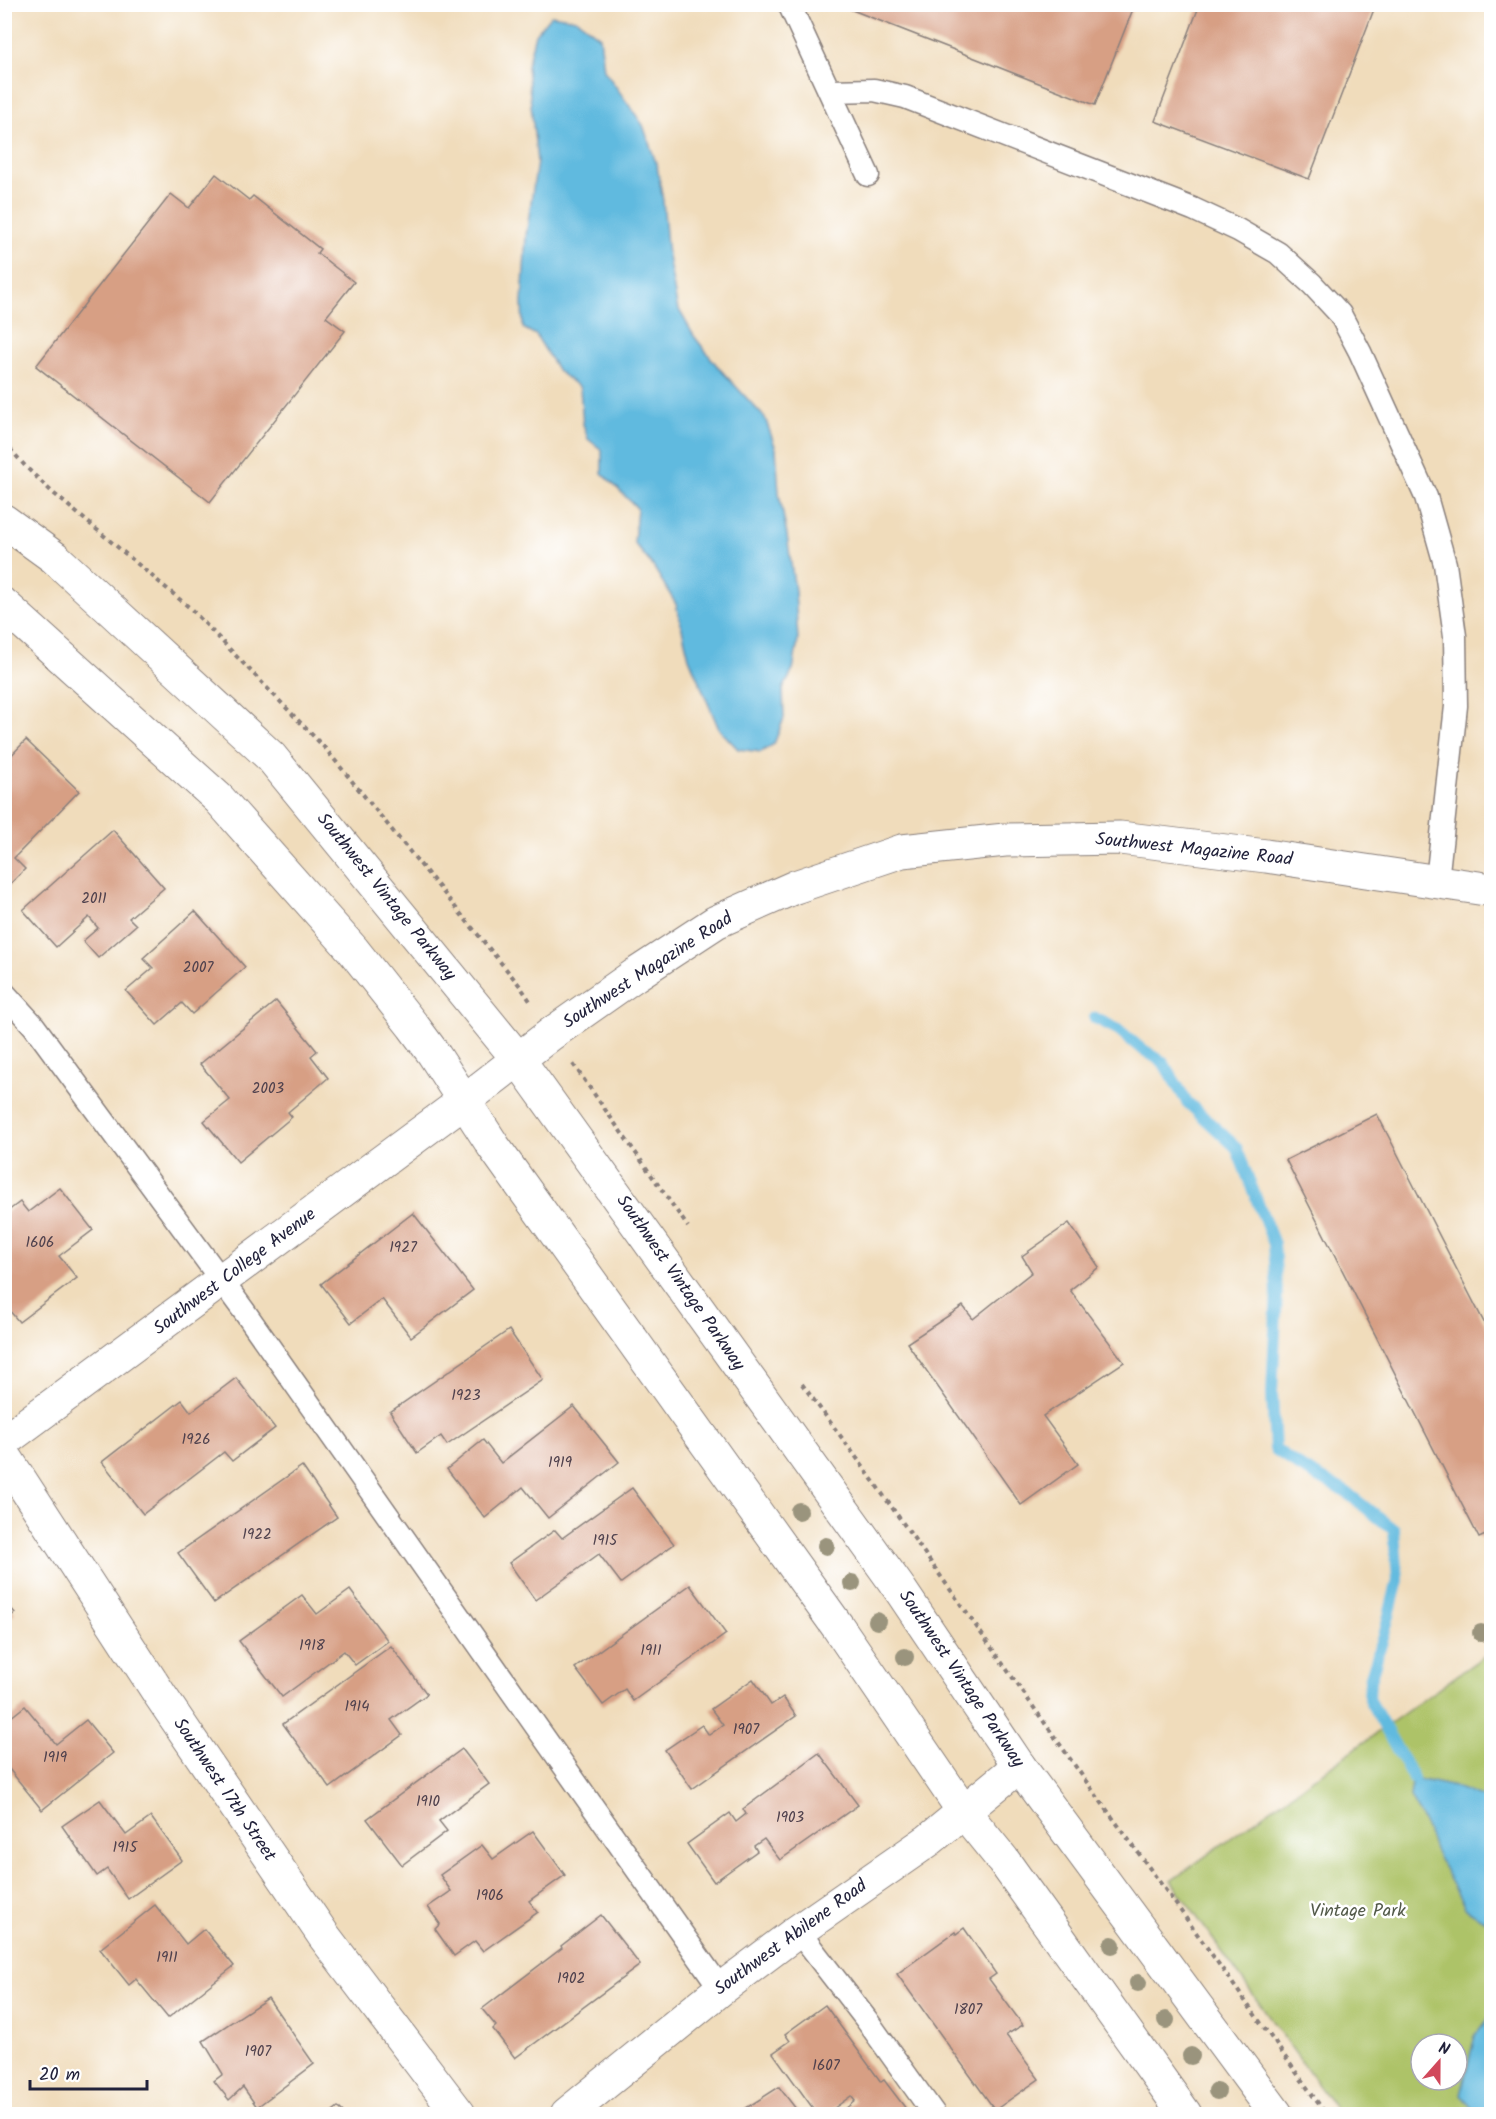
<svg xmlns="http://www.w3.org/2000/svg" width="1496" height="2119" viewBox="0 0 1496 2119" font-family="Kalam,sans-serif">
<rect width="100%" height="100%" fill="#fff"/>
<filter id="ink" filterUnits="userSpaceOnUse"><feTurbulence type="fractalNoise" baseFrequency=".0167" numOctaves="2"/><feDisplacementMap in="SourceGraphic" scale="12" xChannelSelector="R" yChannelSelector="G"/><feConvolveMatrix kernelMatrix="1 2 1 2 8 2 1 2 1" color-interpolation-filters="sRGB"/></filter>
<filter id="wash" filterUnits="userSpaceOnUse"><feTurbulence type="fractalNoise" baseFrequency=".008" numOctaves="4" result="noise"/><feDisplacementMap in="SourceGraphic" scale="24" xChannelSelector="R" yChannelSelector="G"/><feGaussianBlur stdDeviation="1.35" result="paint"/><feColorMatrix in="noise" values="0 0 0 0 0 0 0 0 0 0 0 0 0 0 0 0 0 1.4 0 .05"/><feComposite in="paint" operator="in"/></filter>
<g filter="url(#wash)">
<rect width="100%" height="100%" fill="#f0dcbb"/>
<path fill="#adc367" stroke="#687251" stroke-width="1.5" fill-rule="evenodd" d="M1491 1651V2114H1339L1171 1881ZM1421 2044H1457V2080H1421Z"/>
<g fill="#61badf" stroke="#426e8d" stroke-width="1.5">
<polygon points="551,15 576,19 600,37 604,70 643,125 657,166 663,201 668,256 677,306 694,336 718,367 765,418 776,449 779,493 787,535 795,591 798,640 793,670 783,689 784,718 774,744 761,752 738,749 719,729 689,658 676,604 653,566 634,543 637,508 602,473 602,450 588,439 583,424 580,388 558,371 536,335 523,328 522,303 526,236 537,162 527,66 535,34"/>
<polygon points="1413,1778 1455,1787 1491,1801 1491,1925 1466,1909 1435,1852 1426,1827 1410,1796"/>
<polygon points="1491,2014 1491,2114 1476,2114 1461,2094 1475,2035"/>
</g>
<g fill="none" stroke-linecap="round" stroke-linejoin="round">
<polyline stroke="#61badf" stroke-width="12" points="1095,1018 1119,1030 1139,1047 1163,1062 1187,1102 1236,1147 1274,1244 1277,1291 1272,1394 1275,1449 1302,1468 1346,1492 1394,1530 1398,1580 1384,1635 1370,1680 1369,1699 1413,1778"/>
</g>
<g id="blocks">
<g fill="#d79f84">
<polygon points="843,4 1135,4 1095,105 842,6"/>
<polygon points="1200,4 1376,4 1309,179 1155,121"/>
<polygon points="216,174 249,200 253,196 320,249 317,253 354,282 326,317 345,331 210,502 36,366 171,194 189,208"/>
<polygon points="26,740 79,791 14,858 25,869 4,890 4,763"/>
<polygon points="113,830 164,888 129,918 136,925 98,958 83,941 98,928 89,917 56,947 23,910"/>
<polygon points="195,911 245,967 192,1014 182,1003 157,1025 126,991 153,968 143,958"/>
<polygon points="276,1001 317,1051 311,1056 328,1078 288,1112 292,1117 238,1162 204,1121 230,1100 200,1064"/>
<polygon points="1377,1114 1492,1338 1492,1532 1479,1538 1286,1160"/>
<polygon points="60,1188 93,1230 59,1256 77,1278 19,1322 4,1304 4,1214 20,1202 28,1212"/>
<polygon points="413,1213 473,1290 411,1337 382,1299 351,1323 321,1284"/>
<polygon points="1069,1223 1099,1267 1070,1290 1124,1362 1043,1416 1078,1464 1021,1505 907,1343 963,1306 973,1319 1032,1272 1022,1256"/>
<polygon points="509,1330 543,1380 447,1445 441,1436 417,1453 390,1412"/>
<polygon points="236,1378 275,1428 232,1461 224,1452 143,1514 102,1462 182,1400 191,1412"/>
<polygon points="574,1406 619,1462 548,1518 523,1487 485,1518 447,1469 483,1440 501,1463"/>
<polygon points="302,1466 337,1517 214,1603 178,1553"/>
<polygon points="632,1488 674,1544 621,1583 599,1554 535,1600 509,1563 555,1530 562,1538"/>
<polygon points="690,1585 726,1634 633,1701 625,1689 603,1705 575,1668"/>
<polygon points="350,1590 388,1641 355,1665 344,1651 282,1697 239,1641 302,1595 317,1614"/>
<polygon points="4,1600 15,1613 4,1622"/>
<polygon points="391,1646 427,1694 391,1720 402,1735 330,1788 283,1724"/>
<polygon points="753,1679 771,1705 783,1697 796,1716 692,1789 665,1750 702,1725 709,1735 723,1725 711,1709"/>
<polygon points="25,1706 56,1744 86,1720 113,1753 42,1810 5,1764 5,1722"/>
<polygon points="462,1749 489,1784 439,1821 447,1831 402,1865 367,1819"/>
<polygon points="819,1753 858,1805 780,1860 764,1839 754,1846 757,1851 714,1882 687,1844 730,1813 736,1822 746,1814 743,1809"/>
<polygon points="100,1800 126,1835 151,1817 182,1860 128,1899 107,1869 97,1876 62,1826"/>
<polygon points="533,1831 565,1875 529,1901 538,1912 483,1951 475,1941 454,1956 435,1929 440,1924 428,1907 451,1891 440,1875 482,1845 493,1859"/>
<polygon points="155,1905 186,1944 204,1929 234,1966 168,2018 136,1979 129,1985 100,1949"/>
<polygon points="601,1915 640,1965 515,2058 493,2029 496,2026 482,2009 562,1948 561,1946"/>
<polygon points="964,1928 996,1974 989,1979 1023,2025 1006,2035 1039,2079 995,2110 897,1974 955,1932 956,1934"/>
<polygon points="268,1998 314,2064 257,2107 243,2087 229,2100 214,2081 223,2074 203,2041"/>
<polygon points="825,2005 881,2082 884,2080 910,2114 849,2114 845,2109 855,2101 851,2096 826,2114 817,2114 773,2053 790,2041 785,2034"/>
<polygon points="779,2087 800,2114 742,2114 740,2112"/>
<polygon points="338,2107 345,2114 329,2114"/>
</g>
</g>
</g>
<g filter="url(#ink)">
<use href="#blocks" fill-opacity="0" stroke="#897f7b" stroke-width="1.5"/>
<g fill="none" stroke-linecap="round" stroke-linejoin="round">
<defs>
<g id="lane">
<polyline points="789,4 868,175"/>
<polyline points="830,91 874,90 905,97 1193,209 1238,230 1278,253 1312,284 1340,314 1360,352 1426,497 1445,564 1455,636 1456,706 1437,881"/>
<polyline points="4,993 34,1026 244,1311 721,1989"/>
<polyline points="798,1931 866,2019 934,2114"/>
</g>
<g id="street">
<polyline points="4,1441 464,1101"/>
<polyline points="4,1455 160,1695 324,1936 459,2114"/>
<polyline points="567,2114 721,1989 798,1931 929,1840 1019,1766"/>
</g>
<g id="secondary">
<polyline points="4,521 55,558 271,757 518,1059 899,1588 1019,1766 1276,2114"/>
<polyline points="4,605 219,799 353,950 413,1026 433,1053 494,1147 838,1627 964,1812 1003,1860 1185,2114"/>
<polyline points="464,1101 551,1034 635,975 716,922 795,887 902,851 1005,840 1120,838 1266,856 1492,890"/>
</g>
</defs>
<use href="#lane" stroke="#897f7b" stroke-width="25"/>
<use href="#street" stroke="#897f7b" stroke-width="35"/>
<use href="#secondary" stroke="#897f7b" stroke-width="35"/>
<g stroke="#897f7b" stroke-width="4" stroke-dasharray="4.5 4.5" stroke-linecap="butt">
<polyline points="4,442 26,467 52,492 190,608 324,747 520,986 532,1004"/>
<polyline points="573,1064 688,1227"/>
<polyline points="802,1384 859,1461 1088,1784 1175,1903 1326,2114"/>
</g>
<use href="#lane" stroke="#fff" stroke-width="22"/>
<use href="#street" stroke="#fff" stroke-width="33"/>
<use href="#secondary" stroke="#fff" stroke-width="33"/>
</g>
<g fill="#9a947d">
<circle cx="799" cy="1511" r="9"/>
<circle cx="826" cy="1546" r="9"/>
<circle cx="852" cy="1583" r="9"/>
<circle cx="877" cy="1621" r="9"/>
<circle cx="1481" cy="1633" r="9"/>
<circle cx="905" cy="1657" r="9"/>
<circle cx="1112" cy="1945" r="9"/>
<circle cx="1138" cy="1983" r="9"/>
<circle cx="1166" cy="2020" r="9"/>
<circle cx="1191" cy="2056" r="9"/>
<circle cx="1217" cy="2091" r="9"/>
</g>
</g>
<g text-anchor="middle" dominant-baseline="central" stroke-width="5" stroke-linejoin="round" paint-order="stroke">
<g font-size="15" fill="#4f414d">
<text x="94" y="899">2011</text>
<text x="198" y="968">2007</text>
<text x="268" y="1089">2003</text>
<text x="40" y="1243">1606</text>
<text x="403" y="1248">1927</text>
<text x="466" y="1396">1923</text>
<text x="196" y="1440">1926</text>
<text x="560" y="1463">1919</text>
<text x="257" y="1535">1922</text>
<text x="605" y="1541">1915</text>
<text x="312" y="1646">1918</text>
<text x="651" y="1651">1911</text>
<text x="357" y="1707">1914</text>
<text x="746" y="1730">1907</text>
<text x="55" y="1758">1919</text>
<text x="428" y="1802">1910</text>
<text x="790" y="1818">1903</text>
<text x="125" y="1848">1915</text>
<text x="490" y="1896">1906</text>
<text x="167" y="1958">1911</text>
<text x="571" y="1979">1902</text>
<text x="968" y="2010">1807</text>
<text x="258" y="2052">1907</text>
<text x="826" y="2066">1607</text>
</g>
<g font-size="18" fill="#22223b" stroke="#fff">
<text transform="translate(1194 850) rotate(6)">Southwest Magazine Road</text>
<text transform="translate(386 897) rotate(51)">Southwest Vintage Parkway</text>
<text transform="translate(648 971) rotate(-33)">Southwest Magazine Road</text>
<text transform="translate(235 1272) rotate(-37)">Southwest College Avenue</text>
<text transform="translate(680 1283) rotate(55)">Southwest Vintage Parkway</text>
<text transform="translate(961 1679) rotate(56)">Southwest Vintage Parkway</text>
<text transform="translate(224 1790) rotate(56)">Southwest 17th Street</text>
<text transform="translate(791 1938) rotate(-36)">Southwest Abilene Road</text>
</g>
<g font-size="18" fill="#535a4a" stroke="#fff">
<text x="1358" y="1911">Vintage Park</text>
</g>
</g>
<rect width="1496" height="2119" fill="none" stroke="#fff" stroke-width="24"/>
<g transform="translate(1439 2062) rotate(21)"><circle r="28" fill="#ffffff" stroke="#a7a7b1" stroke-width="1.5"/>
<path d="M0-4.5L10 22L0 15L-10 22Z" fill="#d1495b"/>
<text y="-9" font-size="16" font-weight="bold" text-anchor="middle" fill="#22223b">N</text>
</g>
<path d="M30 2080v9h117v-9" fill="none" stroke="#22223b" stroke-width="3"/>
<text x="39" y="2080" font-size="18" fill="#22223b" stroke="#ffffff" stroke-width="4.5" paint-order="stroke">20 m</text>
</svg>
